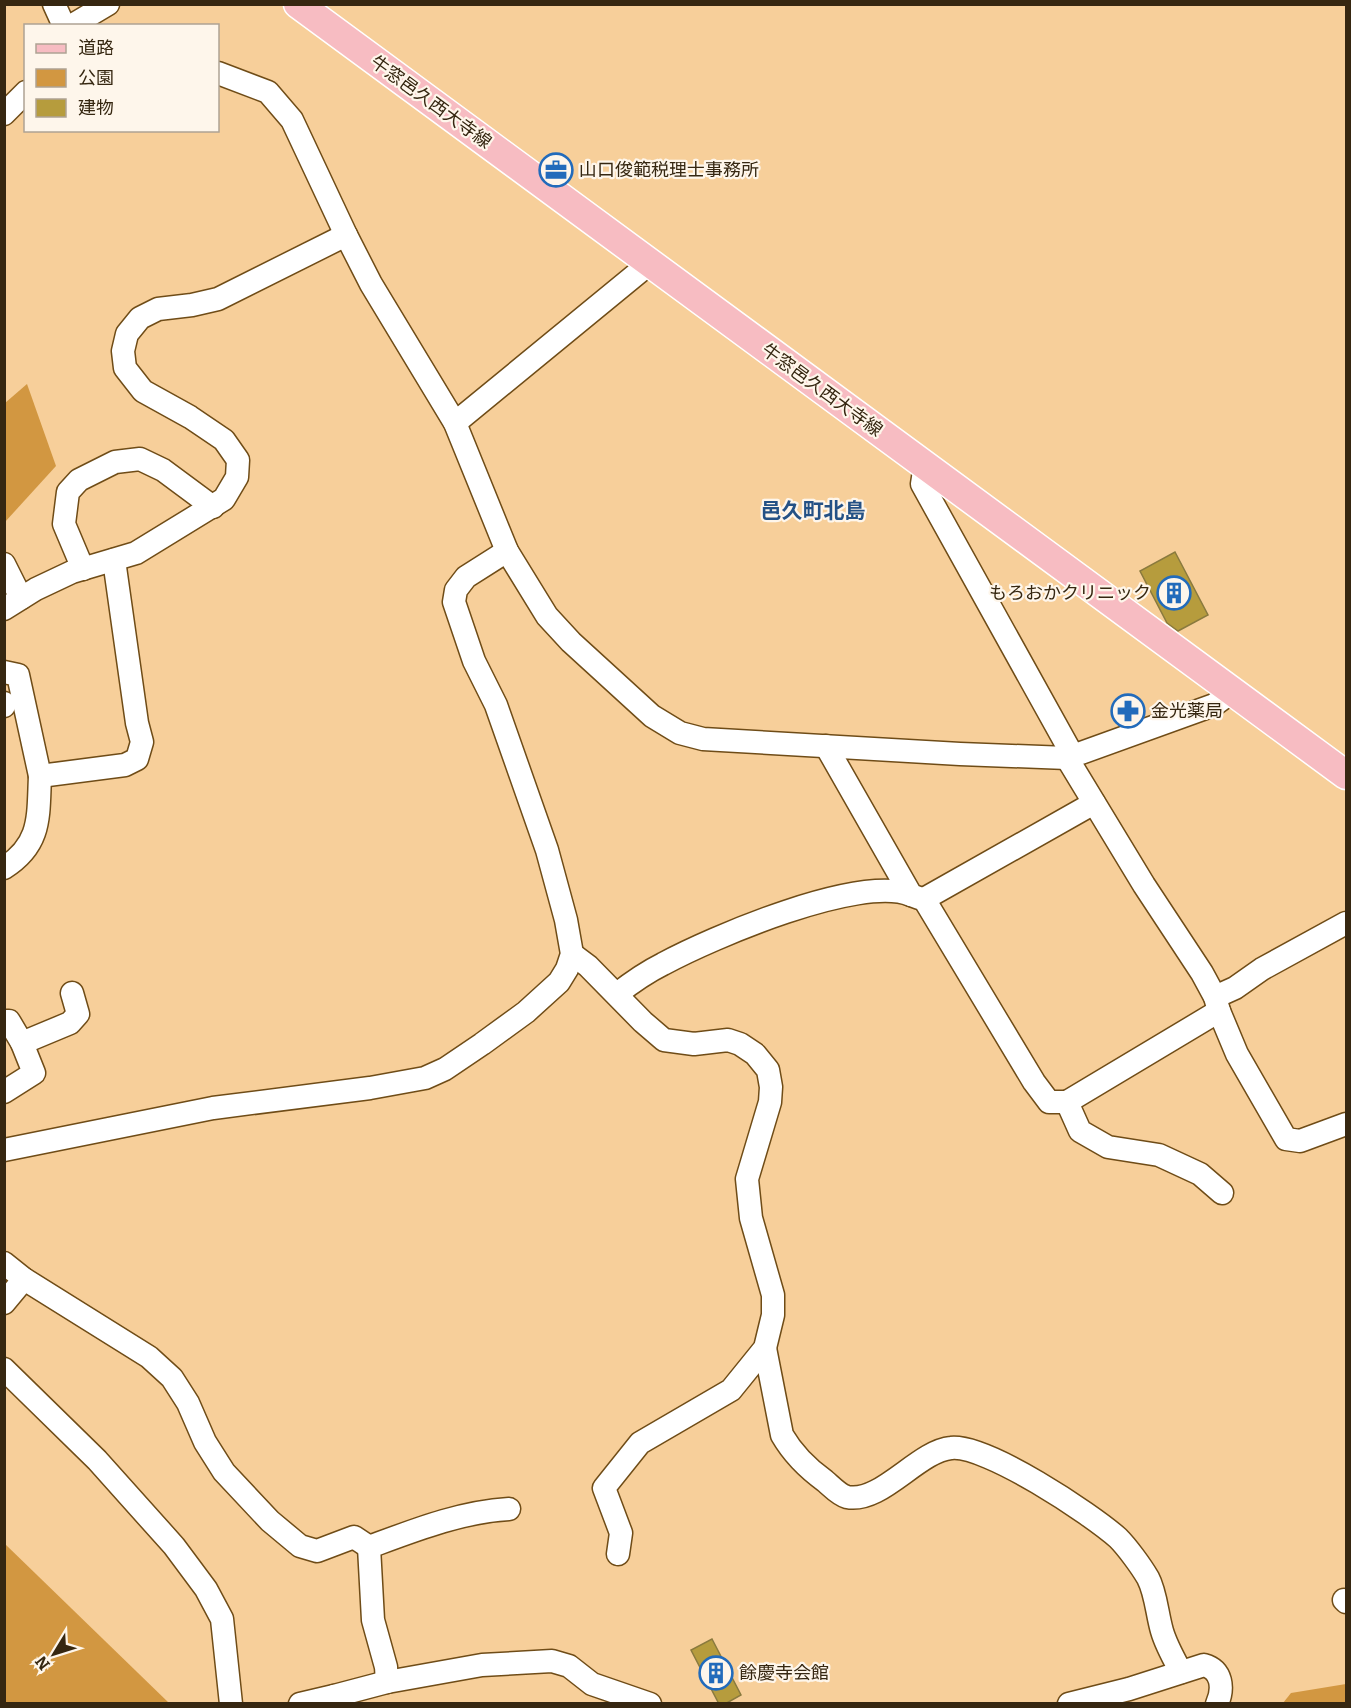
<svg xmlns="http://www.w3.org/2000/svg" width="1351" height="1708" viewBox="0 0 1351 1708" font-family="Bitter,'Noto Sans JP',serif">
<rect width="100%" height="100%" fill="#f7cf9a"/>
<g fill="#d29741">
<polygon points="27,384 56,466 5,522 5,403"/>
<polygon points="5,1544 169,1703 5,1703"/>
<polygon points="1346,1684 1346,1703 1283,1703 1291,1693"/>
</g>
<g fill="#b69c3d" stroke="#8a7a3e" stroke-width="1.5">
<polygon points="1175,552 1208,615 1178,631 1167,623 1140,571"/>
<polygon points="712,1639 741,1695 725,1704 719,1704 691,1650"/>
</g>
<g fill="none" stroke-linecap="round" stroke-linejoin="round">
<defs>
<g id="minor">
<polyline points="54,4 64,26"/>
<polyline points="71,26 108,4"/>
<polyline points="218,73 268,92 292,120 346,235 371,284 455,423 507,551 547,616 571,642 652,716 680,733 703,739 960,754 1067,758"/>
<polyline points="4,114 26,92"/>
<polyline points="455,423 650,263"/>
<polyline points="925,465 922,484 1073,756"/>
<polyline points="4,564 21,598"/>
<polyline points="83,569 64,524 68,492 79,480 115,462 140,459 163,470 213,507"/>
<polyline points="4,609 36,589 72,572 136,553 224,499 237,477 238,460 224,440 190,417 143,391 125,368 123,351 127,334 140,318 158,309 192,305 218,299 346,235"/>
<polyline points="4,672 18,675 40,776 125,765 137,759 142,742 137,723 114,560"/>
<polyline points="1233,691 1214,705 1067,758 1144,885 1202,973 1215,997 1219,1011 1237,1054 1286,1139 1300,1141 1346,1124"/>
<polyline points="4,703 4,706"/>
<polyline points="826,746 911,895 919,898"/>
<path d="M4 868C42 844 38 816 40 776"/>
<polyline points="572,954 588,966 643,1022 664,1040 694,1044 728,1040 740,1044 755,1054 768,1070 771,1087 770,1102 747,1179 751,1218 773,1295 773,1315 765,1348 731,1390 640,1443 604,1488 621,1533 618,1554"/>
<path d="M617 994C631 983 647 972 663 964 711 938 860 874 911 895"/>
<polyline points="1215,997 1235,988 1262,969 1346,923"/>
<polyline points="1219,1011 1067,1102 1080,1131 1108,1147 1159,1155 1200,1174 1222,1193"/>
<polyline points="4,1021 9,1021 22,1043 34,1073 4,1092"/>
<polyline points="22,1043 70,1023 78,1014 72,993"/>
<polyline points="1067,1102 1049,1102 1034,1082 924,899 1094,803"/>
<polyline points="4,1150 213,1108 370,1088 425,1078 445,1069 482,1044 526,1012 559,982 567,969 572,954 566,920 547,850 496,705 474,661 454,602 456,590 466,577 507,551"/>
<polyline points="4,1263 24,1279 149,1357 172,1378 188,1403 205,1442 224,1472 270,1521 300,1546 317,1551 354,1537 369,1547"/>
<polyline points="4,1303 24,1279"/>
<path d="M765 1348 782 1435C793 1454 807 1468 825 1481 831 1486 839 1495 847 1497 881 1504 918 1451 951 1448 986 1444 1091 1514 1118 1538 1127 1547 1141 1566 1148 1578 1156 1593 1157 1614 1162 1631 1166 1645 1174 1659 1181 1672"/>
<polyline points="4,1369 97,1460 174,1546 206,1589 222,1619 231,1704"/>
<polyline points="1344,1600 1346,1602"/>
<path d="M387 1682 386 1667 373 1620 369 1547C415 1530 460 1512 509 1509"/>
<polyline points="300,1704 334,1696"/>
<polyline points="335,1704 334,1696 387,1682 482,1665 552,1661 569,1666 592,1684 650,1704"/>
<path d="M1069 1704 1129 1689 1204 1665C1222 1670 1224 1688 1217 1704"/>
</g>
<polyline id="major" points="298,4 1346,775"/>
</defs>
<use href="#minor" stroke="#6f4c17" stroke-width="25"/>
<use href="#major" stroke="#fff" stroke-width="31"/>
<use href="#minor" stroke="#fff" stroke-width="22"/>
<use href="#major" stroke="#f7bcc2" stroke-width="28"/>
</g>
<defs>
<symbol id="office-ring" viewBox="-11 -11 22 22"><circle r="9.5" fill="#fef6eb" stroke="#226bbb" stroke-width="1.5"/><path d="M-6-3h4V-5.5h4V-3h4V5H-6ZM-1-4.5V-3h2v-1.5ZM-6 0V1H6V0Z" fill="#226bbb"/></symbol>
<symbol id="building-ring" viewBox="-11 -11 22 22"><circle r="9.5" fill="#fef6eb" stroke="#226bbb" stroke-width="1.5"/><path d="M-4-6H4V6H1V3H-1V6H-4ZM-2.5-4.3h1.7v1.8h-1.7ZM.8-4.3h1.7v1.8H.8ZM-2.5-1h1.7V.8h-1.7ZM.8-1h1.7V.8H.8Z" fill="#226bbb"/></symbol>
<symbol id="pharmacy-ring" viewBox="-11 -11 22 22"><circle r="9.5" fill="#fef6eb" stroke="#226bbb" stroke-width="1.5"/><path d="M-2-6h4v4h4v4h-4v4h-4v-4h-4v-4h4Z" fill="#226bbb"/></symbol>
</defs>
<g fill-rule="evenodd">
<use href="#office-ring" x="537" y="151" width="38" height="38"/>
<use href="#building-ring" x="1155" y="574" width="38" height="38"/>
<use href="#pharmacy-ring" x="1109" y="692" width="38" height="38"/>
<use href="#building-ring" x="697" y="1654" width="38" height="38"/>
</g>
<g text-anchor="middle" dominant-baseline="central" stroke-width="4.5" stroke-linejoin="round" paint-order="stroke">
<g font-size="18" fill="#362711" stroke="#fef6eb">
<text transform="translate(431 102) rotate(36)">牛窓邑久西大寺線</text>
<text transform="translate(822 390) rotate(36)">牛窓邑久西大寺線</text>
</g>
<g font-size="18" fill="#362711" stroke="#fef6eb" text-anchor="start">
<text x="579" y="170">山口俊範税理士事務所</text>
<text x="1151" y="593" text-anchor="end">もろおかクリニック</text>
<text x="1151" y="711">金光薬局</text>
<text x="739" y="1673">餘慶寺会館</text>
</g>
<g font-size="21" font-weight="bold" fill="#245185" stroke="#fef6eb">
<text x="813" y="511">邑久町北島</text>
</g>
</g>
<rect width="1351" height="1708" fill="none" stroke="#362711" stroke-width="12"/>
<rect x="24" y="24" width="195" height="108" fill="#fef6eb" stroke="#aea394" stroke-width="1.5"/>
<rect x="36" y="44" width="30" height="9" fill="#f7bcc2" stroke="#aea394" stroke-width="1.5"/>
<text x="78" y="54" font-size="18" fill="#362711">道路</text>
<rect x="36" y="69" width="30" height="18" fill="#d29741" stroke="#aea394" stroke-width="1.5"/>
<text x="78" y="84" font-size="18" fill="#362711">公園</text>
<rect x="36" y="99" width="30" height="18" fill="#b69c3d" stroke="#aea394" stroke-width="1.5"/>
<text x="78" y="114" font-size="18" fill="#362711">建物</text>
<g transform="translate(54 1654) rotate(232)" stroke="#fef6eb" stroke-width="4.5" paint-order="stroke">
<path d="M0-4.5L10 22L0 15L-10 22Z" fill="#362711"/>
<text y="-9" font-size="16" font-weight="bold" text-anchor="middle" fill="#362711">N</text>
</g>
</svg>
